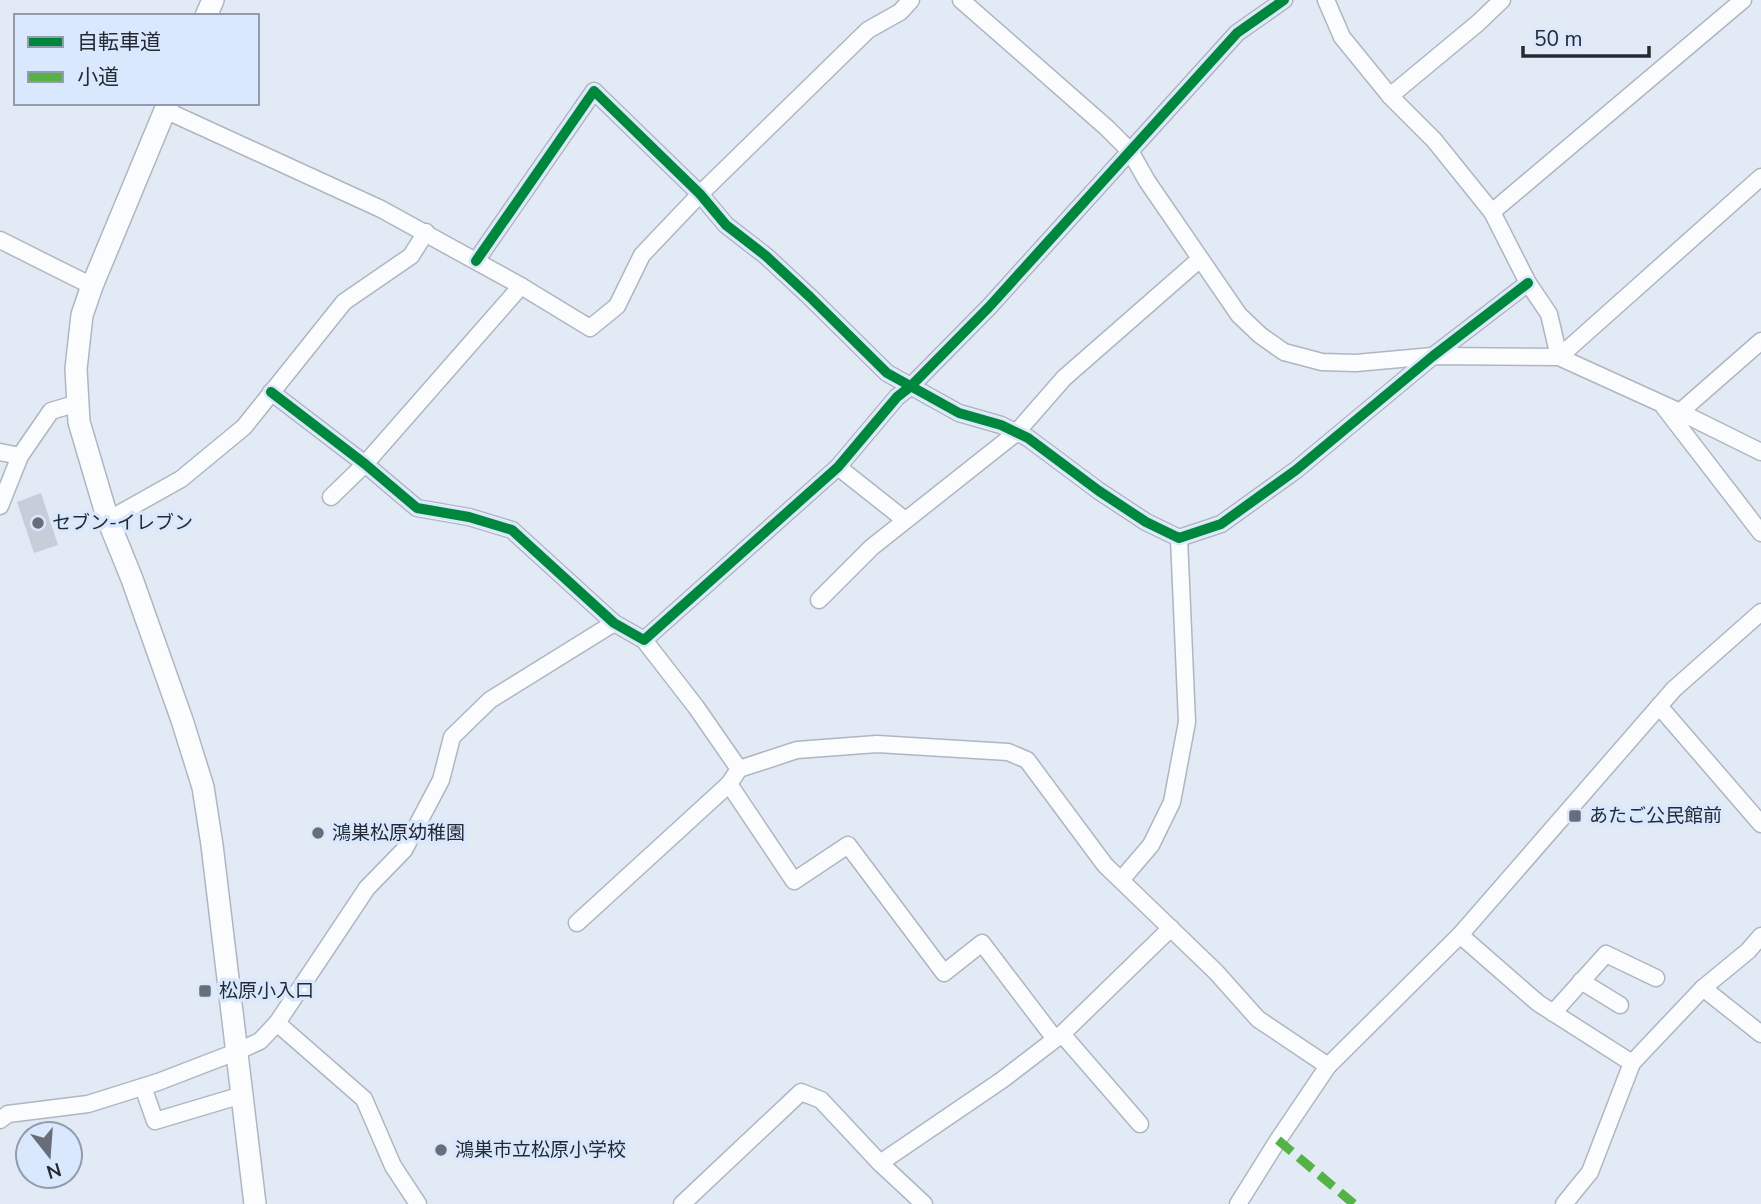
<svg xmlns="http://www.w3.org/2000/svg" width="1761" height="1204" viewBox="0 0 1761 1204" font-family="'Nunito Sans','Noto Sans JP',sans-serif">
<rect width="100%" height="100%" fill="#e2eaf6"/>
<polygon fill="#c8ced9" points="41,493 58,545 34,553 17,502"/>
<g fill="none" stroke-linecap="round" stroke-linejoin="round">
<defs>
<g id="minor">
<polyline points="961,0 1107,128 1130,151 1147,181 1239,315 1260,335 1284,352 1322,362 1356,363 1433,356 1559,357 1680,412 1761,452"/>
<polyline points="1326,0 1342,37 1390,96 1434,140 1492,212 1528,283 1549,314 1559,357"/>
<polyline points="1390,96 1478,23 1502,0"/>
<polyline points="165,110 381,209 521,286 590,328 617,306 642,255 700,194 868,30 900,12 911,0"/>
<polyline points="1492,212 1743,0"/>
<polyline points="0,240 92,286"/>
<polyline points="476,261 594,91 700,194 726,225 766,256 810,297 887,373 959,413 1001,425 1028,438 1099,491 1146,522 1179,538 1221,524 1296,470 1433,356 1528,283"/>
<polyline points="1559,357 1761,177"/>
<polyline points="271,392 365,464 417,508 469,517 512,530 614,623 644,640 838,467 897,397 911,386 989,307 1237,33 1284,0"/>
<polyline points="1664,407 1761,533"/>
<polyline points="1680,412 1761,341"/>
<polyline points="0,452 20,456"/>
<polyline points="838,467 905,520"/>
<polyline points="331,497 365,464 521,286"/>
<polyline points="0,506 20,456 51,411 78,403"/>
<polyline points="108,520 181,479 244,427 344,302 411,256 426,232"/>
<polyline points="819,600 872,547 1016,433 1064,378 1200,259"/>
<polyline points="1659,706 1761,824"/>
<polyline points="739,769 797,750 877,744 1008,752 1027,760 1105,865 1216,972 1258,1019 1328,1066"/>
<polyline points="729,784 794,881 848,845 944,973 982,943 1055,1039"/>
<polyline points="1121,880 1151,845 1172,802 1187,722 1179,538"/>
<polyline points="577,923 729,784 739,769 696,707 644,640"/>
<polyline points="1460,935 1538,1003 1632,1063"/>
<polyline points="1581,981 1620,1005"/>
<polyline points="1703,988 1761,1034"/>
<polyline points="1553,1013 1606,954 1656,978"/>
<polyline points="277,1023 364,1099 393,1166 418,1204"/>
<polyline points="1062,1034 1140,1124"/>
<polyline points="143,1087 155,1121 242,1095"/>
<polyline points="0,1120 8,1114 88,1104 158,1082 236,1052 260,1041 277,1023 367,888 404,850 441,780 452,737 490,700 614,623"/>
<polyline points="880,1163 1002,1080 1062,1034 1171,928"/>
<polyline points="682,1204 801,1092 821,1100 880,1163 924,1204"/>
<polyline points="1238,1204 1278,1140 1328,1066 1460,935 1674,689 1761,612"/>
<polyline points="1564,1204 1590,1172 1632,1063 1703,988 1748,951 1761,936"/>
</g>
<g id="major">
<polyline points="206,16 213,0"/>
<polyline points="168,103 92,286 82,315 76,369 79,422 108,520 132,579 182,720 203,787 212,845 255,1204"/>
</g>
</defs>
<use href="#minor" stroke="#afb6c0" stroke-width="19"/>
<use href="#major" stroke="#afb6c0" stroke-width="24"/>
<use href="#minor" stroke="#fbfcfe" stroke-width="16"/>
<use href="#major" stroke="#fbfcfe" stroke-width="21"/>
<polyline stroke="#55b246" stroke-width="9" stroke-dasharray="18 9" stroke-linecap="butt" points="1278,1140 1354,1204"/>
<defs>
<g id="cycleway">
<polyline points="476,261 594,91 700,194 726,225 766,256 810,297 887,373 959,413 1001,425 1028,438 1099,491 1146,522 1179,538 1221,524 1296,470 1433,356 1528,283"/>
<polyline points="271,392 365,464 417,508 469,517 512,530 614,623 644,640 838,467 897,397 911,386 989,307 1237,33 1284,0"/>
</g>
</defs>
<use href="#cycleway" stroke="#dae8fe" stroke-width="15"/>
<use href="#cycleway" stroke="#00873e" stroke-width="10"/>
</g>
<g fill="#676e79" stroke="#dae8fe" stroke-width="2.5">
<circle cx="38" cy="523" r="7"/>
<rect x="1568" y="809" width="14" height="14" rx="3.5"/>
<circle cx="318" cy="833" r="7"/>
<rect x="198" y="984" width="14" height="14" rx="3.5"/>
<circle cx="441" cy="1150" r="7"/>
</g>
<g text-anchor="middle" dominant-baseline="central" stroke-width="7" stroke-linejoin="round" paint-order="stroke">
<g font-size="19" fill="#252b35" stroke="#dae8fe" text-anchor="start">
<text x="52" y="523">セブン-イレブン</text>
<text x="1589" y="816">あたご公民館前</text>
<text x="332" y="833">鴻巣松原幼稚園</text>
<text x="219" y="991">松原小入口</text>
<text x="455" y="1150">鴻巣市立松原小学校</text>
</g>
</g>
<rect x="14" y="14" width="245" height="91" fill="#dae8fe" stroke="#929cae" stroke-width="2"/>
<rect x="28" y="37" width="35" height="10" fill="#00873e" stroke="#929cae" stroke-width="2"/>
<text x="77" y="49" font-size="21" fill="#252b35">自転車道</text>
<rect x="28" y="72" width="35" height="10" fill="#55b246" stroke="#929cae" stroke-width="2"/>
<text x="77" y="84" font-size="21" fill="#252b35">小道</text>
<g transform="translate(49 1155) rotate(163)"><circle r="33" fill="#dae8fe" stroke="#929cae" stroke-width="2"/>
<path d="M0-5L12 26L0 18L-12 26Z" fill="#676e79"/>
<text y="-10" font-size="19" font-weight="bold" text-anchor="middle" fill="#252b35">N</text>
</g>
<path d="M1523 46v10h126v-10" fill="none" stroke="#252b35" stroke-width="3.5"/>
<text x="1534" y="46" font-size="21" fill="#252b35" stroke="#dae8fe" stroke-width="5" paint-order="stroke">50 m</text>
</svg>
